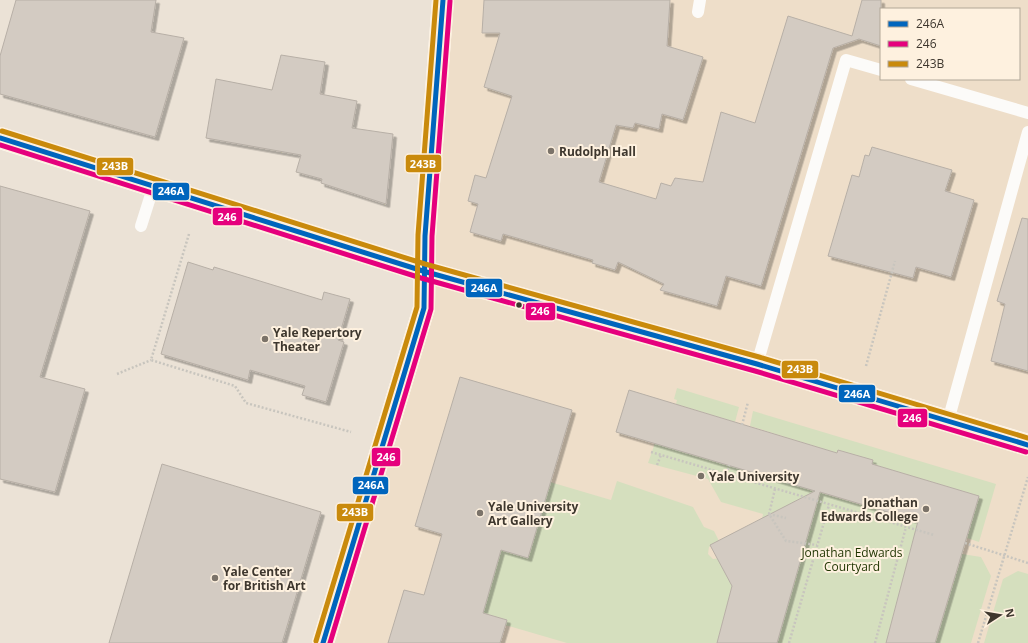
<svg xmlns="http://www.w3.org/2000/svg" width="1028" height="643" viewBox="0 0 1028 643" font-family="'Open Sans',sans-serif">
<defs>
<filter id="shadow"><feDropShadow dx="3.5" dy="3.5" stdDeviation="0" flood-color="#0004"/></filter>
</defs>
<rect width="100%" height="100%" fill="#ebe2d6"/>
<path fill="#eedec9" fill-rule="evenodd" d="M443 0H1028V643H323L424 308ZM881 9H1019V79H881Z"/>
<g fill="#d5dfbe">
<polygon points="677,388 739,407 735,422 676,404 677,400 674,399"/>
<polygon points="753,411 996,484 979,542 967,538 979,496 872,464 873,460 838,450 837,453 750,426"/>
<polygon points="655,443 936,527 886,643 777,643 798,568 776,562 762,519 763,514 721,502 708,479 648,463"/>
<polygon points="617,481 693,507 704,527 714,531 719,541 709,547 708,554 713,559 721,558 734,578 717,643 567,643 505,625 507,620 483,613 501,550 550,482 611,500"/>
<polygon points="962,554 981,557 991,576 971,643 935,643"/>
<polygon points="1018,571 1028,574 1028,643 984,643 1003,579"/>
</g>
<g fill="#d3cbc2" stroke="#b7afa6" filter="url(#shadow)">
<polygon points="16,0 156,0 151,32 184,38 155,137 0,94 0,56"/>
<polygon points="484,0 670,0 667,46 703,57 683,120 662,114 659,129 635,123 633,128 616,125 599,182 656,199 661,183 671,186 675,178 703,182 721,112 755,123 788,16 852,36 862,0 881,0 881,46 859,39 833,48 761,286 726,276 717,306 660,290 664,284 618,262 615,270 592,263 593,260 503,234 501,241 470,232 478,204 468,201 475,175 486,178 512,96 484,87 500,33 482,33"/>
<polygon points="281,55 325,62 320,94 357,101 352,128 393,134 386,204 321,183 322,179 296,172 301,155 206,138 216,79 272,90"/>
<polygon points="872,147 952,170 945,191 974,200 951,277 916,267 913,278 828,256 852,175 859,177 865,155 869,156"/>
<polygon points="0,186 90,211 40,377 85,389 55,492 0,479"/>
<polygon points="1022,218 1028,219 1028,371 991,361 1005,304 997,301"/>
<polygon points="188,262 213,270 214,267 322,300 324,292 350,299 338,340 344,342 326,402 302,395 305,386 250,370 248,380 161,354"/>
<polygon points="460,377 572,410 528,558 501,550 483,613 507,620 500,643 388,643 404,590 424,595 442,534 415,526"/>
<polygon points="629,390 837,453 838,450 873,460 872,464 979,496 935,643 886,643 918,521 820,492 777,643 717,643 732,586 710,545 815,491 616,432"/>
<polygon points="162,464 321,512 282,643 109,643"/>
</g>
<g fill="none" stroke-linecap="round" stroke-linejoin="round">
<g stroke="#c8c5be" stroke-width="2.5" stroke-dasharray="2 2" stroke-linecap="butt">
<polyline points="189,234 151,360 235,386 246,403 351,432"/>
<polyline points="866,366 895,261"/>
<polyline points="117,374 151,360"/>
<polyline points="742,425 748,402"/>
<polyline points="651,452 934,535"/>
<polyline points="657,465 661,455"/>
<polyline points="727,474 729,465"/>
<polyline points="775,489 769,514 786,541 817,545"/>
<polyline points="769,514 786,518"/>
<polyline points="965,543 1028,563"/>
<polyline points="789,643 829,505"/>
<polyline points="875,643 906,527"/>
<polyline points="978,643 1028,477"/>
</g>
<g stroke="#fcfbf9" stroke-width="12">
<polyline points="698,12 700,0"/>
<polyline points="911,79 1028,113"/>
<polyline points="141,226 154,185"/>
<polyline points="757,364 846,60 881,70"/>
<polyline points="948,421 1028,132"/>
</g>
<g stroke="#fcfbf9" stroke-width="22">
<polyline points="0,138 423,271 757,364 1028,445"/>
<polyline points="323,643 424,308 425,236 443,0"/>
</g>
<defs>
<g id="bus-1">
<polyline points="0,138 423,271 757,364 1028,445"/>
<polyline points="323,643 424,308 425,236 443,0"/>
</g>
<g id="bus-2">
<polyline points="0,145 421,278 755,371 1026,452"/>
<polyline points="330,643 431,309 432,236 450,1"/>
</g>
<g id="bus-3">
<polyline points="2,131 425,264 759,357 1028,438"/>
<polyline points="316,641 417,307 418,235 436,0"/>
</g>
</defs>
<use href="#bus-1" stroke="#fef1df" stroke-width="8"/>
<use href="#bus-2" stroke="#fef1df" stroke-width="8"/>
<use href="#bus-3" stroke="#fef1df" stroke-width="8"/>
<use href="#bus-1" stroke="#0065bd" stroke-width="5"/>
<use href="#bus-2" stroke="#e5007d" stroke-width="5"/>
<use href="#bus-3" stroke="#c98a0c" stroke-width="5"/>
</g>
<g fill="#7b7369" stroke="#fef1df" stroke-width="1.5">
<circle cx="551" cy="151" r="4"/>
<circle cx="265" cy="339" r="4"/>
<circle cx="701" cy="476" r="4"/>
<circle cx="926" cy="509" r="4"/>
<circle cx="480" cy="513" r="4"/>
<circle cx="215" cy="578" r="4"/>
</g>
<circle fill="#3e372e" stroke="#fef1df" stroke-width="1.5" cx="519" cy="305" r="3.5"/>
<g text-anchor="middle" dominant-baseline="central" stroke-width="4" stroke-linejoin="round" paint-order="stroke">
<g font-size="12" font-weight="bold" fill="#3e372e" stroke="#fef1df" text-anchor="start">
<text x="559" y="151">Rudolph Hall</text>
<text x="273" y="332">Yale Repertory<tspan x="273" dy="14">Theater</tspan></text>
<text x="709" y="476">Yale University</text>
<text x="918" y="502" text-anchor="end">Jonathan<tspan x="918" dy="14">Edwards College</tspan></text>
<text x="488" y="506">Yale University<tspan x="488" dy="14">Art Gallery</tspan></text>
<text x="223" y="571">Yale Center<tspan x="223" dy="14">for British Art</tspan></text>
</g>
<g font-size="12" fill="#1f3400" stroke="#fef1df">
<text x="852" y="552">Jonathan Edwards<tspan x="852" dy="14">Courtyard</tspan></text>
</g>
</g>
<g stroke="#fef1df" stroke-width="1.5">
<rect x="405" y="154" width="37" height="19" rx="4" fill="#c98a0c"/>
<rect x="96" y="157" width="38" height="19" rx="4" fill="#c98a0c"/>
<rect x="152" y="182" width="38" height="19" rx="4" fill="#0065bd"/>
<rect x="212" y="207" width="31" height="19" rx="4" fill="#e5007d"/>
<rect x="465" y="278" width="38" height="20" rx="4" fill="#0065bd"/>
<rect x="525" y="302" width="31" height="19" rx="4" fill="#e5007d"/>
<rect x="781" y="360" width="38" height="19" rx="4" fill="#c98a0c"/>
<rect x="838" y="384" width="38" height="19" rx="4" fill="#0065bd"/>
<rect x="897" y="408" width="31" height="20" rx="4" fill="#e5007d"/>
<rect x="371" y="447" width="30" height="20" rx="4" fill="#e5007d"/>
<rect x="352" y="476" width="37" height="19" rx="4" fill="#0065bd"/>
<rect x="336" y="503" width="38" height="19" rx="4" fill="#c98a0c"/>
</g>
<g font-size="11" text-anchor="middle" font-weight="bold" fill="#fff">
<text x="423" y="168">243B</text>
<text x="115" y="170">243B</text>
<text x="171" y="195">246A</text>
<text x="227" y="221">246</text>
<text x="484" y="292">246A</text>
<text x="540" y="315">246</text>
<text x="800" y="373">243B</text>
<text x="857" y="398">246A</text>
<text x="912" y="422">246</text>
<text x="386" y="461">246</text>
<text x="371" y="489">246A</text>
<text x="355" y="516">243B</text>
</g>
<rect x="880" y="8" width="140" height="72" fill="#fef1df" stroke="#b1a798"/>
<rect x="888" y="21" width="20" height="6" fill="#0065bd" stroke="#b1a798"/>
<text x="916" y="28" font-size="12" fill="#3e372e">246A</text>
<rect x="888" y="41" width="20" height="6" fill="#e5007d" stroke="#b1a798"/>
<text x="916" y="48" font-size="12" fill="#3e372e">246</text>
<rect x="888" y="61" width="20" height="6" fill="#c98a0c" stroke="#b1a798"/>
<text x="916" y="68" font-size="12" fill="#3e372e">243B</text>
<g transform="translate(1000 615) rotate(78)" stroke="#fef1df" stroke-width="3" paint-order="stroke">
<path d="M0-3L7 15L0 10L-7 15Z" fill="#3e372e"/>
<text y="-6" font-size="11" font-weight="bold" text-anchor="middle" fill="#3e372e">N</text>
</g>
</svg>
